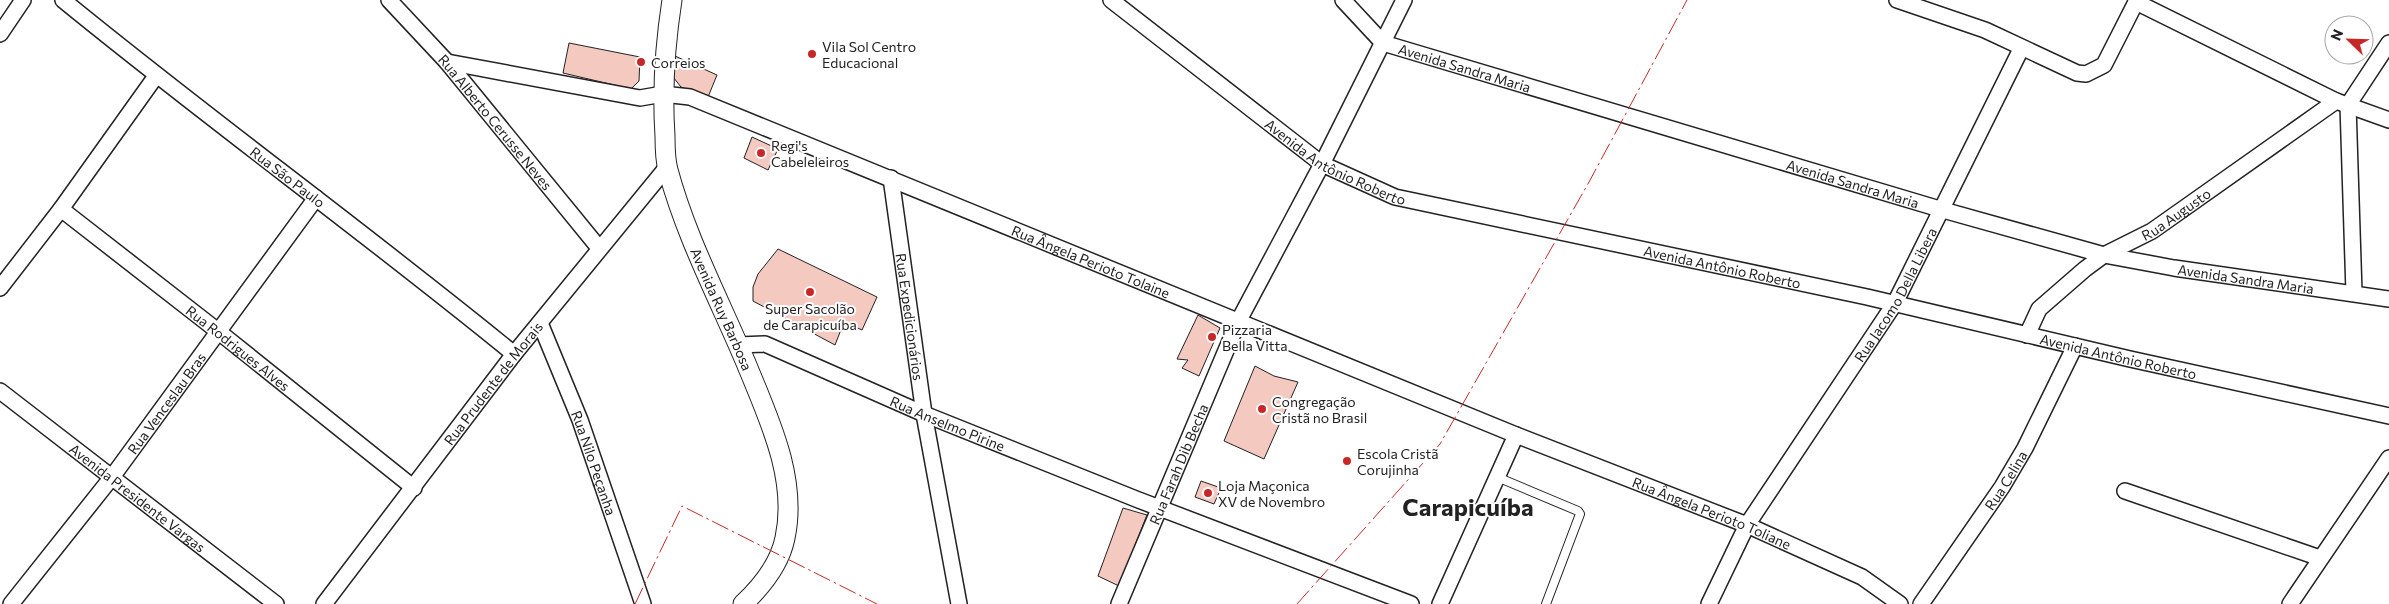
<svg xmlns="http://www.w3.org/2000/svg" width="2389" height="604" viewBox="0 0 2389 604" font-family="Commissioner,sans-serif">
<rect width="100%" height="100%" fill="#fff"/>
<g fill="#f3c9c0" stroke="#222">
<polygon points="569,43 640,57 639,81 631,89 563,73"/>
<polygon points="675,56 717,75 708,97 681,87 673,77"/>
<polygon points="752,137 778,149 768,170 744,158"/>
<polygon points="778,249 877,297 862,330 844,322 835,345 753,301 753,287 758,274"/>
<polygon points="1198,315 1220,328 1199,376 1182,368 1188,360 1177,359"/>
<polygon points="1255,366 1274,376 1298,382 1264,459 1224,441"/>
<polygon points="1201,481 1221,488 1214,504 1195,497"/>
<polygon points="1123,508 1147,515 1119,586 1098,576"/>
</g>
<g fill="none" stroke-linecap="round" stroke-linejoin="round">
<defs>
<polyline id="service" points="1497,477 1578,511 1580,514 1546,604"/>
<g id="minor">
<path id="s1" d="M63 0C211 121 366 233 514 354"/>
<path id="s2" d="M389 0 447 62 599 248"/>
<path id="s3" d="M1111 0 1322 164 1395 197 1867 297 2130 359 2389 416"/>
<path id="s4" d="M1343 0 1383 43 1943 210 2104 255 2174 268 2389 299"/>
<polyline points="1897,0 1985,30 2077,73 2086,74 2104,65 2137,0"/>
<polyline points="2136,2 2336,101 2389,120"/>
<polyline points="0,34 23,0"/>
<path id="s5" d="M447 62 640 98 663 94 690 97 1516 435 1747 525 1862 577 1900 604"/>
<path id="s6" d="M891 178 924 414 959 604"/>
<path id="s7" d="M61 209 219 332 414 488"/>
<polyline points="0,288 61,209 156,76"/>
<polyline points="2354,293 2348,105 2389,43"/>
<path id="s8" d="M540 323 580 420 643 604"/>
<path id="s9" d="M2027 335 2039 309 2085 269 2104 255 2152 231 2336 101"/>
<path id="s10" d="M738 345 765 344 924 414 1136 499 1411 604"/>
<path id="s11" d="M0 391 276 604"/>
<polyline points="2125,491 2320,558"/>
<path id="s12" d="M11 604 112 477 316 198"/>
<path id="s13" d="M324 604 514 354 667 167"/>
<path id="s14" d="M1119 604 1238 322 1322 164 1404 0"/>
<polyline points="1440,604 1516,435"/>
<path id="s15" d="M1709 604 1747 525 1895 303 2021 49"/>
<path id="s16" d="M1921 604 2002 487 2025 448 2075 346"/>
<polyline points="2290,604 2389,458"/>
</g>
<g id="tertiary">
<path id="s17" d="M672 0C665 45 662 91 665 136 665 147 665 159 668 170 686 237 719 299 746 363 768 417 798 478 785 538 780 563 761 587 743 604"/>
</g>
</defs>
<use href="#service" stroke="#222" stroke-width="10"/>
<use href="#minor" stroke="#222" stroke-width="18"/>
<use href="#tertiary" stroke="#222" stroke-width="21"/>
<use href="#service" stroke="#fff" stroke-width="8"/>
<use href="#minor" stroke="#fff" stroke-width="15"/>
<use href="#tertiary" stroke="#fff" stroke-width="19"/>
<g stroke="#c62828" stroke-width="1" stroke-dasharray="18 4 2.5 4" stroke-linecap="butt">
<polyline points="635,604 682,506 877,604"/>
<polyline points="1297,604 1440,444 1589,182 1687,0"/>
</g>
</g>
<g fill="#c62828" stroke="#fff" stroke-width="2">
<circle cx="812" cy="54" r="5"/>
<circle cx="641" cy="62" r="5"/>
<circle cx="761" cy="153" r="5"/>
<circle cx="810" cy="292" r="5"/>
<circle cx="1212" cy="337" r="5"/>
<circle cx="1262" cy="409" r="5"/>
<circle cx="1347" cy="461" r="5"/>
<circle cx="1208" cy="493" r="5"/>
</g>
<g text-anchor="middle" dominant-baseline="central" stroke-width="4" stroke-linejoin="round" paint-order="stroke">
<g font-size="14" fill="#222" stroke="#fff" text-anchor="start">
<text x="822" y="46">Vila Sol Centro<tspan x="822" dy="16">Educacional</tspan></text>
<text x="651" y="62">Correios</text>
<text x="771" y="145">Regi's<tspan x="771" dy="16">Cabeleleiros</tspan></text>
<text x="810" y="308" text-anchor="middle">Super Sacolão<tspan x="810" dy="16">de Carapicuíba</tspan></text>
<text x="1222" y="329">Pizzaria<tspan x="1222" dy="16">Bella Vitta</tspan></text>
<text x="1272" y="401">Congregação<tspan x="1272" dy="16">Cristã no Brasil</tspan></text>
<text x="1357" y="453">Escola Cristã<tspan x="1357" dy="16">Corujinha</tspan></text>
<text x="1218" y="485">Loja Maçonica<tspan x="1218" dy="16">XV de Novembro</tspan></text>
</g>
<g font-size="14" fill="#222" stroke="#fff">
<text stroke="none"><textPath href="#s4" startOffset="144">Avenida Sandra Maria</textPath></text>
<text stroke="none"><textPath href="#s2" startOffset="162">Rua Alberto Cerusse Neves</textPath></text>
<text stroke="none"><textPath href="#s3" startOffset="278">Avenida Antônio Roberto</textPath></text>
<text stroke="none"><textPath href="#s1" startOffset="286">Rua São Paulo</textPath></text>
<text stroke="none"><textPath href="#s4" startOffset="549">Avenida Sandra Maria</textPath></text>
<text stroke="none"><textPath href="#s9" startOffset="196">Rua Augusto</textPath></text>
<text stroke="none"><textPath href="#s5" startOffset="680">Rua Ângela Perioto Tolaine</textPath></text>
<text stroke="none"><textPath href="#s3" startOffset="682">Avenida Antônio Roberto</textPath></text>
<text stroke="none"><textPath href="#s4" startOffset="954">Avenida Sandra Maria</textPath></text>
<text stroke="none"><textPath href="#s15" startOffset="362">Rua Jacomo Della Libera</textPath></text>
<text stroke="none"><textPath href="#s17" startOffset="320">Avenida Ruy Barbosa</textPath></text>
<text stroke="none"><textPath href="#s6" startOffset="140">Rua Expedicionários</textPath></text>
<text stroke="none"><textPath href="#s7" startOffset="225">Rua Rodrigues Alves</textPath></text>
<text stroke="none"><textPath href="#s3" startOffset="1088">Avenida Antônio Roberto</textPath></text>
<text stroke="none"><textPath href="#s13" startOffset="278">Rua Prudente de Morais</textPath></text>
<text stroke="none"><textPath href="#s12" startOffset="254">Rua Venceslau Bras</textPath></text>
<text stroke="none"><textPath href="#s10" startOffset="226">Rua Anselmo Pirine</textPath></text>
<text stroke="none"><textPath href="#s8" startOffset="150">Rua Nilo Peçanha</textPath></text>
<text stroke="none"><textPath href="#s14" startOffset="152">Rua Farah Dib Becha</textPath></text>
<text stroke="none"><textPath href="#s16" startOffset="150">Rua Celina</textPath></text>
<text stroke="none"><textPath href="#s11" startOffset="174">Avenida Presidente Vargas</textPath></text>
<text stroke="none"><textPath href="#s5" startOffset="1350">Rua Ângela Perioto Toliane</textPath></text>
</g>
<g font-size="24" font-weight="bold" fill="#222" stroke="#fff">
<text x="1468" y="506">Carapicuíba</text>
</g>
</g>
<g transform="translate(2349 40) rotate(293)"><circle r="24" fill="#ffffff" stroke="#a7a7a7"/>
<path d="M0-4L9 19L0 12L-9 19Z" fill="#c62828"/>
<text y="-8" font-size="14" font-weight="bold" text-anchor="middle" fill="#222222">N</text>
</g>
</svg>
